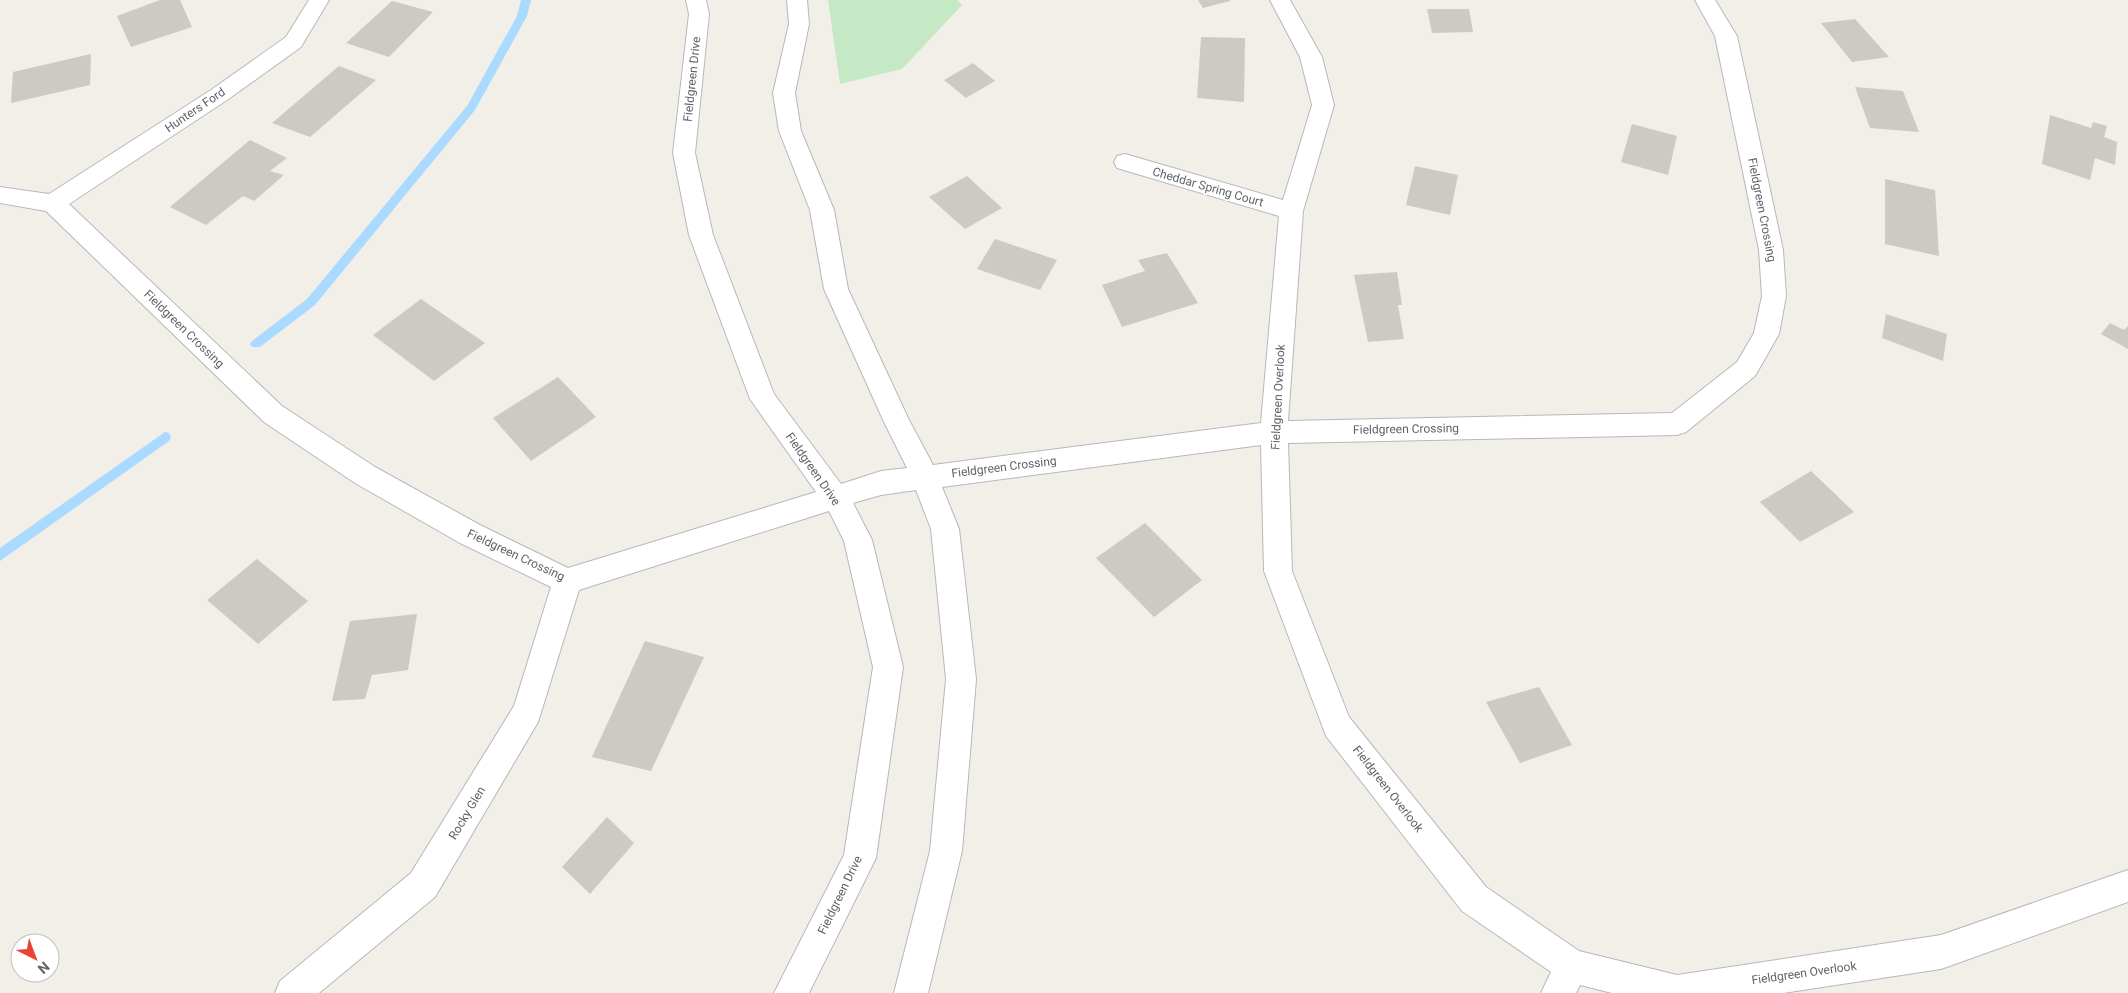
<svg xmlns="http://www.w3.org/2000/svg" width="2128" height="993" viewBox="0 0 2128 993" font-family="Roboto,sans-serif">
<rect width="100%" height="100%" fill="#f1efe8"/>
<polygon fill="#c5e8c5" points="828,0 957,0 962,5 902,69 840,84"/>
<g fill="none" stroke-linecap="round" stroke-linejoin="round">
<g fill="#aadaff" fill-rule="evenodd">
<polygon points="521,0 531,0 527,16 475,110 315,305 260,347 252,347 250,344 252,341 307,299 467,106 517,16"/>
<polygon points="165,432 169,433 171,437 169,441 0,561 0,548"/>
</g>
</g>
<g fill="#cccac5">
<polygon points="160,0 180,0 192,27 131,47 117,16"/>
<polygon points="1198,0 1230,0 1230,1 1203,8"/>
<polygon points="392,1 433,12 389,57 346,43"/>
<polygon points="1427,9 1469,9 1473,32 1432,33"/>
<polygon points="1855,19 1889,57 1852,62 1821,23"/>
<polygon points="1201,37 1245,38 1244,102 1197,98"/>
<polygon points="91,54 90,85 11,103 13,72"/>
<polygon points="973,63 995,81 966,98 944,80"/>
<polygon points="339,66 376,80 310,137 272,123"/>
<polygon points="1855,87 1903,91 1919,132 1870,128"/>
<polygon points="2050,115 2091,128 2093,122 2107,126 2104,137 2117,142 2115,165 2095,158 2090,180 2042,164"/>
<polygon points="1632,124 1677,136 1668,175 1621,162"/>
<polygon points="250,140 287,158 270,171 284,175 254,201 243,196 206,225 170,207"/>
<polygon points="1415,166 1458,175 1450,215 1406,205"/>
<polygon points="967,176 1002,208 965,229 929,197"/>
<polygon points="1885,179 1935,190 1939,256 1885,244"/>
<polygon points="995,239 1057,260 1040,290 977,269"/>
<polygon points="1167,253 1198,303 1122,327 1102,285 1145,271 1138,260"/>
<polygon points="1397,272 1402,305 1398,305 1404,339 1368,342 1354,275"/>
<polygon points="421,299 485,343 434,381 373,335"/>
<polygon points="1886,314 1947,334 1943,361 1882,338"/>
<polygon points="2110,323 2124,330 2128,326 2128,349 2101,334"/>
<polygon points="558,377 596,417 531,461 493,418"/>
<polygon points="1811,471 1854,512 1800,542 1760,502"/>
<polygon points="1145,523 1202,580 1154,617 1096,558"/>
<polygon points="257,559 308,601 258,644 207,600"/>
<polygon points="417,614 408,670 372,675 365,699 332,701 350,621"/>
<polygon points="645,641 704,657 651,771 592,757"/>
<polygon points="1539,687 1572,745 1520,763 1486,702"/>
<polygon points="607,817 634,843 590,894 562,867"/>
</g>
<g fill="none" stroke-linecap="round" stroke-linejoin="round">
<defs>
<polygon id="minor" points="309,0 329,0 301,47 227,100 69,204 282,406 375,467 480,525 568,568 816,492 750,399 689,235 673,153 689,14 686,0 706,0 709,14 695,153 713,235 774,394 841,484 881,471 907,468 884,422 824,289 810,210 779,131 773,93 789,24 787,0 807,0 809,24 795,93 801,131 834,210 848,289 909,420 933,465 1261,423 1279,216 1117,168 1114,162 1117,156 1125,154 1283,200 1312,105 1300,57 1270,0 1290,0 1322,57 1334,105 1303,211 1288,421 1672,413 1737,362 1754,333 1762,296 1759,250 1715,36 1695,0 1715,0 1737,36 1783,250 1786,296 1779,334 1755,376 1686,432 1677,435 1288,443 1292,571 1349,717 1486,887 1579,951 1677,975 1941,935 2128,870 2128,902 1941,969 1783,993 1612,993 1580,985 1576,993 1541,993 1551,972 1462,911 1326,736 1264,571 1261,445 942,487 959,529 976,679 962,851 928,993 894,993 930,851 946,679 931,529 916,490 881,495 853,503 872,540 903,667 876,858 809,993 774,993 844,855 873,667 844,541 829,511 579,590 538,722 435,897 319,993 275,993 280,981 411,873 514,706 551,587 460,543 355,483 264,422 46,211 0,203 0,187 49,194 211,90 286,37"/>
</defs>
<use href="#minor" stroke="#b5b8bc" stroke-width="2"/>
<use href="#minor" fill="#fff" fill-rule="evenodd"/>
</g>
<g text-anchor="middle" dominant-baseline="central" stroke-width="4" stroke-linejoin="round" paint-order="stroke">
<g font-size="12" fill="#5f6368" stroke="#fff">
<text transform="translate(692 79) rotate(-84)">Fieldgreen Drive</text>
<text transform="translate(195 110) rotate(-34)">Hunters Ford</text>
<text transform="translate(1208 187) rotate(16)">Cheddar Spring Court</text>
<text transform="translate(1762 210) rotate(79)">Fieldgreen Crossing</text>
<text transform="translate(184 329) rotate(44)">Fieldgreen Crossing</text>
<text transform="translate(1278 397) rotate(-87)">Fieldgreen Overlook</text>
<text transform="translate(1406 429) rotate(-1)">Fieldgreen Crossing</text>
<text transform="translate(1004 467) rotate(-7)">Fieldgreen Crossing</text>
<text transform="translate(813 469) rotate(55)">Fieldgreen Drive</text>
<text transform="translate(516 555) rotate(25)">Fieldgreen Crossing</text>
<text transform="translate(1388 789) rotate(52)">Fieldgreen Overlook</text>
<text transform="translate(467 813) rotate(-59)">Rocky Glen</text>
<text transform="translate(840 895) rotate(-64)">Fieldgreen Drive</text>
<text transform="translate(1804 973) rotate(-8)">Fieldgreen Overlook</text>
</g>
</g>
<g transform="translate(35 958) rotate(138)"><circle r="24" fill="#ffffff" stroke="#bfc1c3"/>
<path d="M0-4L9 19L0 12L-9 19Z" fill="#ea4335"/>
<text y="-8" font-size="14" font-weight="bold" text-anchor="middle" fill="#5f6368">N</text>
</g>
</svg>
